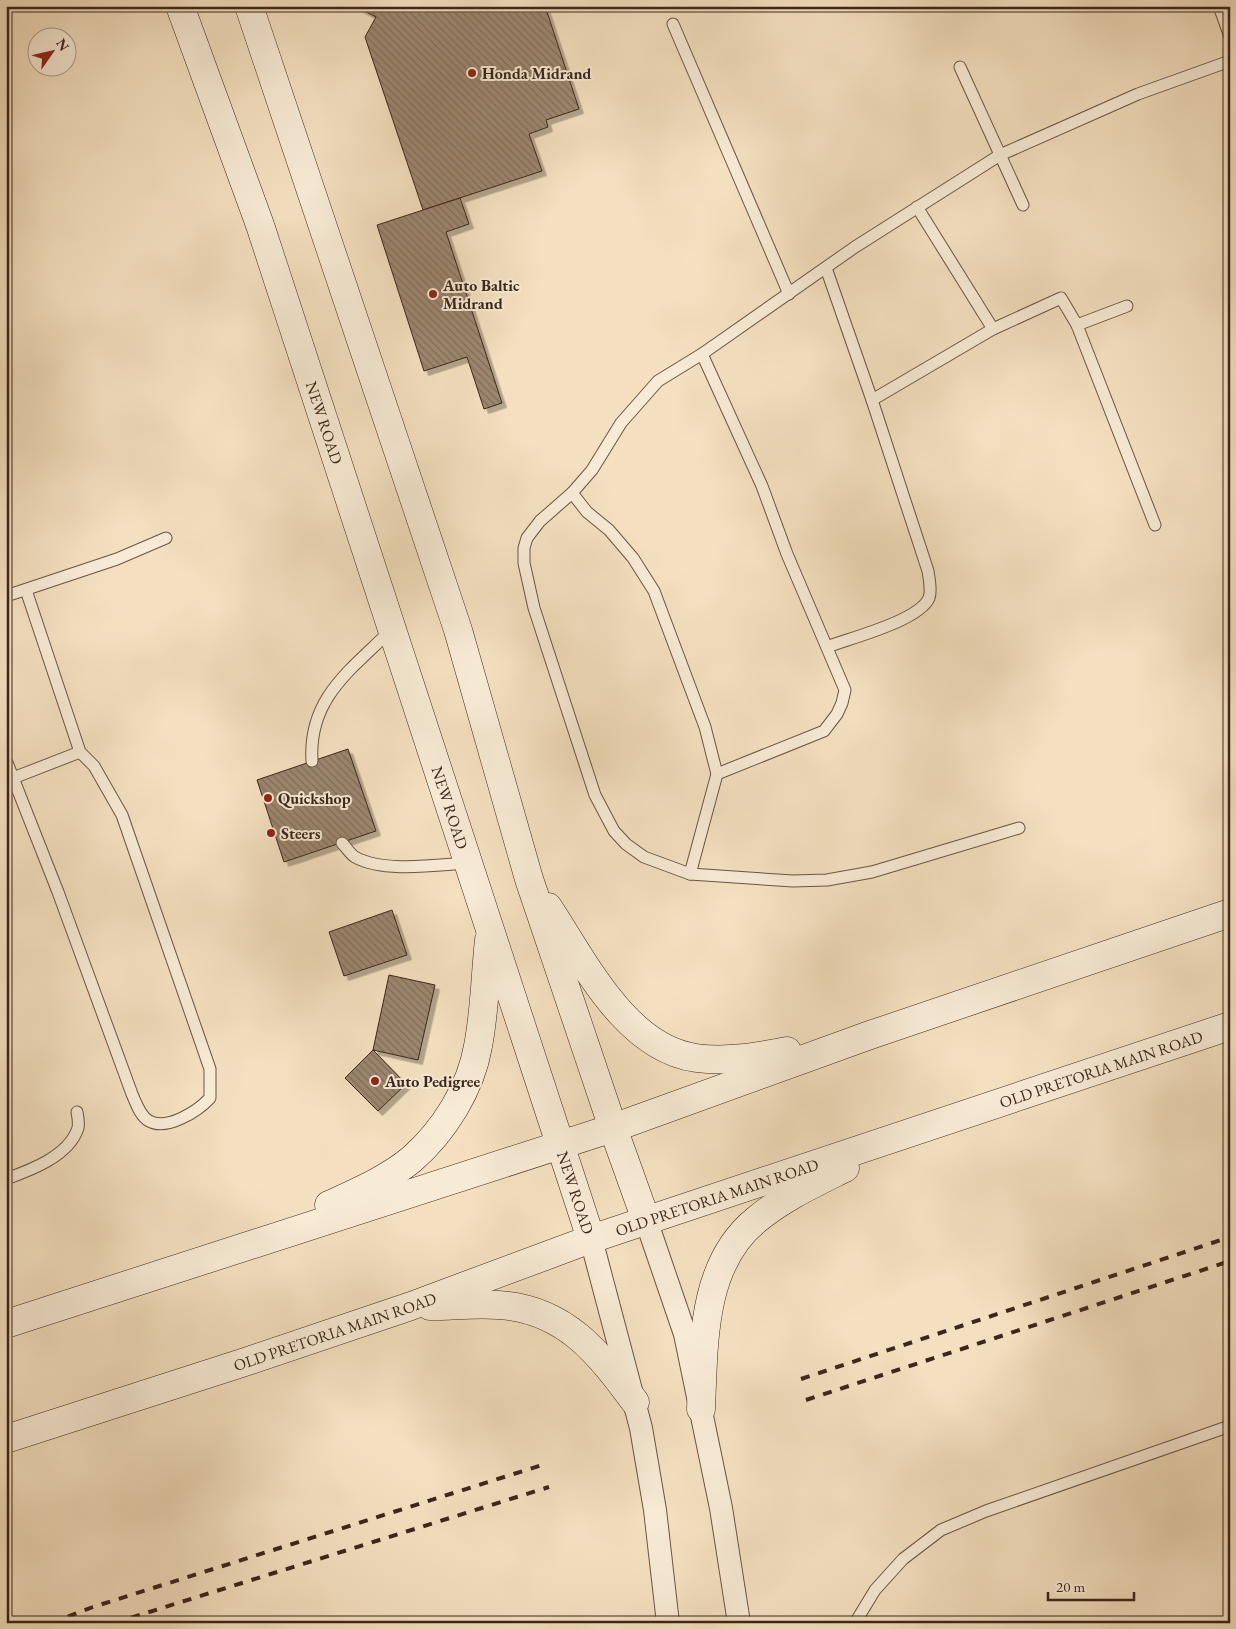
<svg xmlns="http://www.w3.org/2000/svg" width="1236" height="1629" viewBox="0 0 1236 1629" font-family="'EB Garamond',serif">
<defs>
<pattern id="building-back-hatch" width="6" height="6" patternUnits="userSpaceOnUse" patternTransform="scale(1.25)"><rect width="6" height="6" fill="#9c8770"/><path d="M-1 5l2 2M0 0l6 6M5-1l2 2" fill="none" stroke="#806e5b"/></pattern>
<filter id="shadow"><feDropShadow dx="4.5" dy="4.5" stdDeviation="0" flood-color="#0004"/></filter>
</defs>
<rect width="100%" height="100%" fill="#f4e0c0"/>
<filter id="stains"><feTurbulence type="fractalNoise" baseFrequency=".004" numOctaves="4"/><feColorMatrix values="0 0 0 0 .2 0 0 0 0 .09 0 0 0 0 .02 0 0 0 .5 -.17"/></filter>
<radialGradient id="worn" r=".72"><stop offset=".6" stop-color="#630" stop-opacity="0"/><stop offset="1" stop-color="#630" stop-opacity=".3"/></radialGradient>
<g fill="url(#building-back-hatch)" stroke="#3c261a" filter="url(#shadow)">
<polygon points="355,6 545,6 579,109 546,120 548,127 529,134 542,171 423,210 365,37 376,17"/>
<polygon points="460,198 469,224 446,232 502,403 484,409 467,357 424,371 377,225"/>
<polygon points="348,749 376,831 284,862 257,780"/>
<polygon points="392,910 407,955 344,976 329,932"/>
<polygon points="389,975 435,985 418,1060 373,1050"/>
<polygon points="373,1050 406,1084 378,1111 345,1078"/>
</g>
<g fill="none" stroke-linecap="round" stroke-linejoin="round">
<defs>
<g id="service">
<polyline points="1219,6 1230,37"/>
<polyline points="673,24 789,294"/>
<polyline points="960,67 1023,205"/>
<polyline points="917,207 993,329"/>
<path d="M826 268 872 400 928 571C929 579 932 590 929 598 919 621 850 638 827 647"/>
<polyline points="1077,325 1127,306"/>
<polyline points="702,354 762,486 787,554 845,690 842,703 837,714 824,731 717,774"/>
<polyline points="872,400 993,329 1061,298 1077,325 1155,525"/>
<polyline points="572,493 587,512 609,530 633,558 654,591 705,727 717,774 690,874"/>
<polyline points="6,596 117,559 166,538"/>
<path d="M6 760 58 892 132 1094C136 1103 140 1116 149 1121 167 1131 198 1111 210 1098V1069L122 815 94 766 80 752 26 590"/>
<path d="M312 761C308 698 351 670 391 630"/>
<polyline points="13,778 80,752"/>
<polyline points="1019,828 872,872 827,880 793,881 690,874 644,857 626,844 614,831 595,795 534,608 524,563 524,548 527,538 540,521 572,493 592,470 621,423 658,381 702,354 855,247 1000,155 1138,94 1230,61"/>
<path d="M342 843C346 847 350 854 355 857 383 873 436 865 467 863"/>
<path d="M6 1179C31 1170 69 1156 78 1128 79 1123 78 1117 77 1112"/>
<polyline points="855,1623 875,1590 903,1559 941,1530 986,1511 1230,1426"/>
</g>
<g id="minor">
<polyline points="646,1220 685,1334 721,1508 739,1623"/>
<polyline points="591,1239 641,1428 655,1510 668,1623"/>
</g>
<g id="secondary">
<path id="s1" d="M180 6 260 225 591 1239"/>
<polyline points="249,6 458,630 529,879 613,1128 646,1220"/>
<path d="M548 907C584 961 625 1048 696 1058 727 1062 757 1057 787 1051"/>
<path d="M329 1205C357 1192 388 1179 412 1159 444 1131 471 1088 478 1046 485 1011 485 975 489 940"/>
<path d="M430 1306C453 1306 476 1303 499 1305 565 1309 599 1353 635 1402"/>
<polyline points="6,1324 613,1128 870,1035 1230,913"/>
<path d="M701 1409C704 1344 701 1265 756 1220 782 1198 815 1183 845 1168"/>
<path id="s2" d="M6 1439 245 1362 411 1306 591 1239 1230 1026"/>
</g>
</defs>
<use href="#service" stroke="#6a5444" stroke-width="13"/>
<use href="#minor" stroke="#6a5444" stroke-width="24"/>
<use href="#secondary" stroke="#3c261a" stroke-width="29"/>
<use href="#service" stroke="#f8ebd6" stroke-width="11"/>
<use href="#minor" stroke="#f8ebd6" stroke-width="22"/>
<use href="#secondary" stroke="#f8ebd6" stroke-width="28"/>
<g stroke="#3c261a" stroke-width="4" stroke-dasharray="9 9" stroke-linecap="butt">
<polyline points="801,1379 1230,1237"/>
<polyline points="806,1400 1230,1261"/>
<polyline points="51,1623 93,1607 542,1465"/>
<polyline points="114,1623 549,1487"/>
</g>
</g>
<g fill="#8f2418" stroke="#f8ebd6" stroke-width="2">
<circle cx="472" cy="73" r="5"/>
<circle cx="433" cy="294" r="5"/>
<circle cx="268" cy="798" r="5"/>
<circle cx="271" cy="833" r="5"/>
<circle cx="375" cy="1081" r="5"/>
</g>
<g text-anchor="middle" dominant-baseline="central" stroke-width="4" stroke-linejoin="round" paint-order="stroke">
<g font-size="16" font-weight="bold" fill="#3c261a" stroke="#f8ebd6" text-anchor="start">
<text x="482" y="73">Honda Midrand</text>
<text x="443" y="285">Auto Baltic<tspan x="443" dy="18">Midrand</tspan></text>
<text x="278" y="798">Quickshop</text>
<text x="281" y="833">Steers</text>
<text x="385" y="1081">Auto Pedigree</text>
</g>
<g font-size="16" fill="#3c261a" stroke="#f8ebd6">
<text stroke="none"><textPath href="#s1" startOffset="441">NEW ROAD</textPath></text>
<text stroke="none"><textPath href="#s1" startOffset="846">NEW ROAD</textPath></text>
<text stroke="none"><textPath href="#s2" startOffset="1156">OLD PRETORIA MAIN ROAD</textPath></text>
<text stroke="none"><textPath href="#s1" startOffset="1251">NEW ROAD</textPath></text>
<text stroke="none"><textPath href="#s2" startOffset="751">OLD PRETORIA MAIN ROAD</textPath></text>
<text stroke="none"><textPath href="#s2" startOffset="346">OLD PRETORIA MAIN ROAD</textPath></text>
</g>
</g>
<rect width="1236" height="1629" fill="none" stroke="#f4e0c0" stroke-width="25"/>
<rect x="8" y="8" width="1221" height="1614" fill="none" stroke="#3c261a" stroke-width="2.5"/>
<rect x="12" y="12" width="1211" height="1604" fill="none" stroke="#3c261a"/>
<g transform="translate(52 52) rotate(56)"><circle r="24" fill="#f8ebd6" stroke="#ad9c8b"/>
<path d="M0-4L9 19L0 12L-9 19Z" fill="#8f2418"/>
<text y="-8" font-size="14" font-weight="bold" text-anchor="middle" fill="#3c261a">N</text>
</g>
<path d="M1048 1592v8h86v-8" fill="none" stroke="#3c261a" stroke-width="2.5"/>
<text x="1056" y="1592" font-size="15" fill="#3c261a" stroke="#f8ebd6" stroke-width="4" paint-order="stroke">20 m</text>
<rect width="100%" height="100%" filter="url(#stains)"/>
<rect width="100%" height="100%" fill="url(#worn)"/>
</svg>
